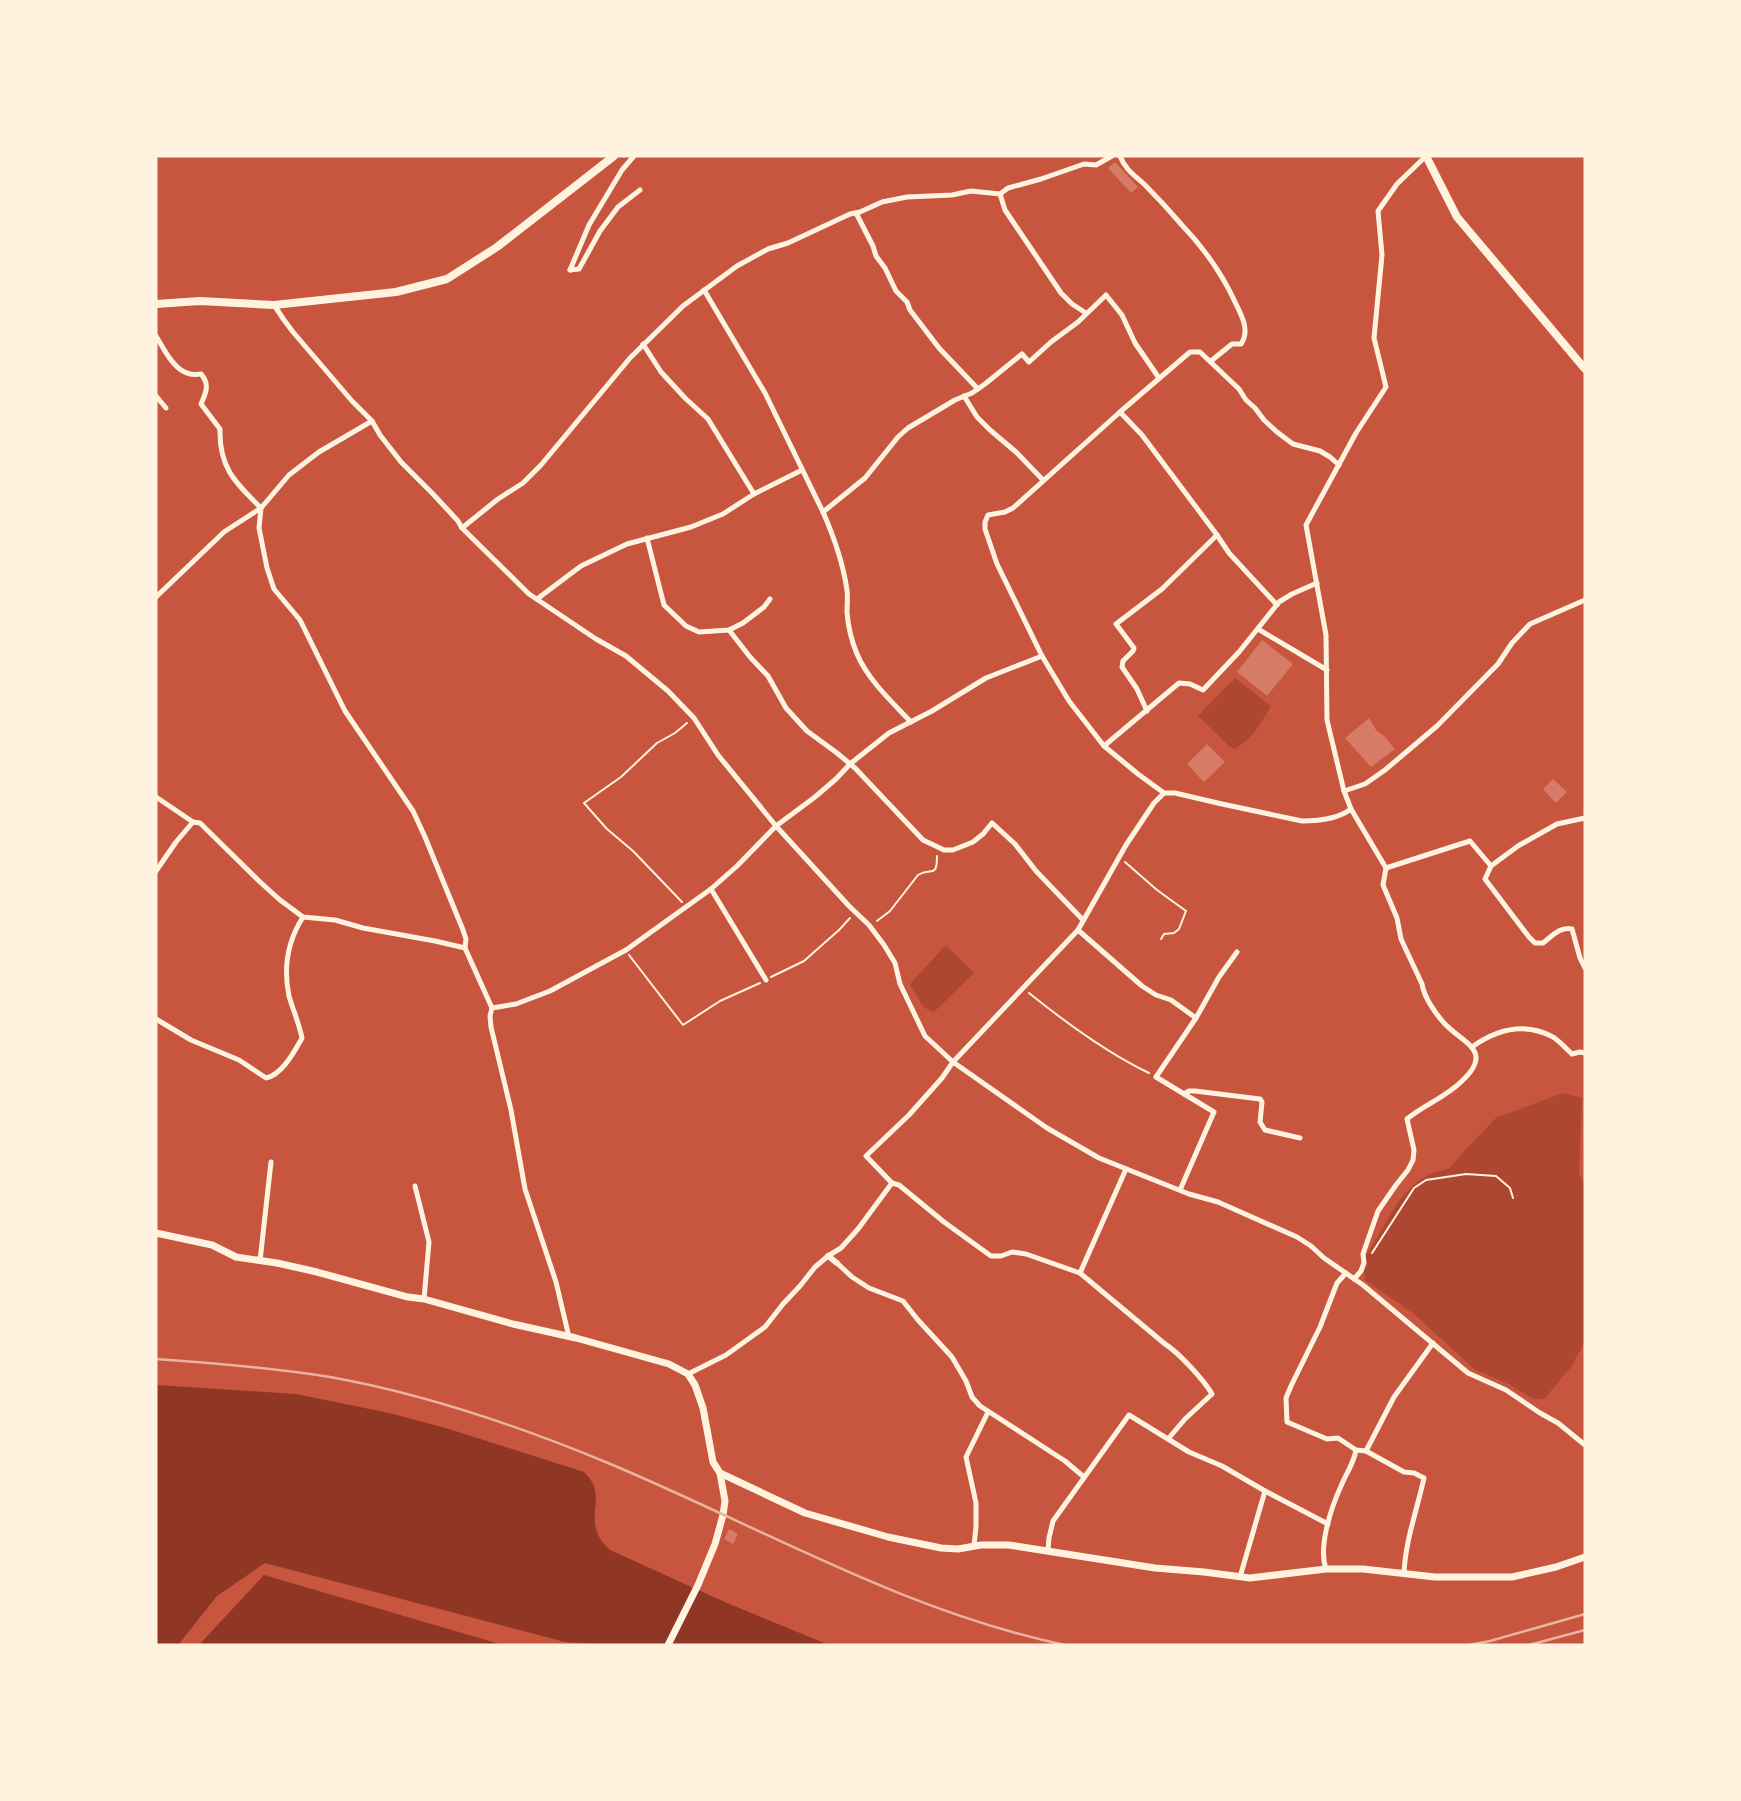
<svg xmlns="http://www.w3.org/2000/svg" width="1741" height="1801" viewBox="0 0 1741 1801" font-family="'DejaVu Sans',sans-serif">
<rect width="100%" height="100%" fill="#c8553d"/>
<g fill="#ae4732">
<path d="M1235 678 1271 706C1260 725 1253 738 1234 749L1228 745 1198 716Z"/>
<polygon points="946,945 974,973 934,1012 923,1007 910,984"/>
<polygon points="1563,1093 1582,1098 1579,1174 1585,1183 1585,1342 1571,1367 1544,1399 1534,1399 1508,1384 1474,1369 1414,1314 1365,1280 1364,1269 1366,1256 1398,1202 1415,1183 1430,1174 1450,1168 1465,1150 1496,1118"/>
</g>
<g fill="#8f3625">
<path d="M156 1385 296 1394 389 1413 449 1429 584 1472C612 1498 577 1520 610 1550L727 1603 829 1645H610L565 1642 265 1563 217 1596 178 1645H156Z"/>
<polygon points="264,1575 503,1645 199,1645"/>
</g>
<g fill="#d67c66">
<polygon points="1115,162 1138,187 1131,193 1108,168"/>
<polygon points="1262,640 1293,664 1267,696 1237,672"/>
<polygon points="1369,718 1376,730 1383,735 1395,749 1371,767 1345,738"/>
<polygon points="1207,744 1225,762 1204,782 1187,764"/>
<polygon points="1553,779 1567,792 1556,803 1543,789"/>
<polygon points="729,1529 738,1534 733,1544 724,1539"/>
</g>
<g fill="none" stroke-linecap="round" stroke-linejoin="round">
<g stroke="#fff3e0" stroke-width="2">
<polyline points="1125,862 1157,890 1186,911 1179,929 1174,933 1164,934 1161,939"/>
<polyline points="682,902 633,851 607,829 584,803 621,777 657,743 675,733 687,723"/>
<path d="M877 921 890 911 918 875C931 867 937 879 937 856"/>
<polyline points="629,955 683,1025 720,1001 760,983"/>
<polyline points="771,977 804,961 839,930 850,918"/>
<path d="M1029 993C1065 1022 1107 1053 1149 1073"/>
<polyline points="1372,1253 1414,1188 1426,1180 1466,1174 1496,1176 1510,1188 1513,1198"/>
</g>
<g stroke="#fff3e0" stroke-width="5">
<path d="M1120 156C1125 169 1134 175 1144 184 1157 197 1169 210 1181 224 1204 248 1222 273 1236 304 1242 316 1250 331 1241 344H1232L1211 361"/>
<polyline points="1000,194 1005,210 1061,293 1072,304 1086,313"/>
<polyline points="856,213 873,246 876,256 885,268 896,291 907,302 910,310 939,348 978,389"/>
<polyline points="570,270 589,225 622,170 634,156"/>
<polyline points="570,270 579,269 600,231 618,207 640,190"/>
<polyline points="704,290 765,393 823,512"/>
<polyline points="274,305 284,320 293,332 352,401 372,421 380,435 401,462 433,494 458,521 462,528 529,594 596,639 626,656 668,691 694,718 718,755 776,826 849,906 869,925 884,945 895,963 900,984 925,1036 953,1062 1047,1128 1099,1158 1189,1194 1218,1202 1297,1237 1311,1246 1324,1258 1363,1285 1468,1373 1506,1390 1540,1413 1558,1423 1585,1445"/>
<path d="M156 336C164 349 174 371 190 374 194 375 198 374 201 374 210 384 206 393 201 404L220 429C219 468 235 482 261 508L259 528 267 568 274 589 300 620 345 711 413 811 425 837 463 930 466 939 465 948"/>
<polyline points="643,344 661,372 685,398 708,419 754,494"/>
<polyline points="156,396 166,408"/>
<polyline points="964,396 977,417 990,430 1016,452 1043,480"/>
<polyline points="1120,412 1190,352 1200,352 1239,389 1246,400 1255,408 1264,420 1277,432 1293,444 1320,451 1330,457 1339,465"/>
<polyline points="462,528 498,499 523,483 541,465 630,358 683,306 737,266 768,249 788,243 850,214 860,212 882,202 907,197 952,195 971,191 1000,194 1008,188 1041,179 1084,164 1096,165 1112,156"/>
<path d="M1217 535 1142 435 1120 412 1013 508 1005 512 988 515 985 522V529L997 564 1042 656 1069 701 1104 746 1138 774 1164 793H1175L1222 804 1302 821C1318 821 1338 819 1351 809"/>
<polyline points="647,538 664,605 686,626 699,632 729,630 743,623 764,607 770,599"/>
<polyline points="156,597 224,532 261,508 289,475 319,452 372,421"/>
<polyline points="537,599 581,566 627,544 691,527 713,518 723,514 754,494 802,470"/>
<polyline points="1585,600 1530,624 1512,643 1498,664 1437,726 1385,770 1365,784 1344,791 1351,809 1386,868 1470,841 1491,866 1518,846 1557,824 1585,818"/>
<polyline points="1258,629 1327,670"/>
<polyline points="729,630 750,657 768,676 786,708 807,731 837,753 855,768 923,840 944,850 953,850 973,842 983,834 992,823 1015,844 1036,871 1083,920"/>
<polyline points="1147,711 1137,689 1122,667 1123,661 1133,651 1134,648 1116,624 1162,589 1217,535 1229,553 1277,605"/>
<path d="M911 722C892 702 868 680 857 654 852 642 848 626 847 612 847 604 848 597 847 590 843 563 834 537 823 512L865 478 898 437 908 428 955 400 972 393 985 384 1022 354 1029 362 1051 342 1078 322 1106 295 1122 315 1135 343 1159 378"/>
<polyline points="1104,746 1179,683 1190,684 1203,690 1239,652 1279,602 1292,594 1317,583"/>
<polyline points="1344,791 1327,720 1326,635 1306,525 1356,433 1386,387 1374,338 1382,255 1378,211 1397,184 1426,156"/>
<polyline points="156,797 193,822"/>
<path d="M1491 866 1485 879 1529 937 1535 943H1543C1552 936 1561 926 1572 929L1580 958 1585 968"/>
<polyline points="156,871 176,842 193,822 200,823 260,882 280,900 303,917 335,920 363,928 435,941 465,948 492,1008"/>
<polyline points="711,889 766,980"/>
<polyline points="1078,930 1142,986 1156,995 1171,1000 1196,1018"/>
<path d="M156 1019 191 1040 239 1060 266 1078C282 1075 294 1052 302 1038 299 1023 293 1010 289 996 283 967 287 942 303 917"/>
<path d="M1472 1047C1496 1030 1523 1022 1551 1036 1558 1039 1565 1048 1572 1054L1580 1052 1585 1053"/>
<polyline points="1184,1094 1189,1091 1195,1091 1260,1099 1262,1102 1260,1122 1265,1130 1300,1138"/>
<path d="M1126 1169 1080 1273 1165 1344C1178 1352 1204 1380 1212 1394L1185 1419 1168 1439"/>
<polyline points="892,1183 899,1185 944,1222 991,1256 1001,1256 1012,1252 1026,1254 1080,1273"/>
<polyline points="415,1186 429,1242 424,1299"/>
<polyline points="1180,1190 1214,1112 1156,1077 1196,1018 1219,977 1237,952"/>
<polyline points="260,1261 271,1162"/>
<polyline points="837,1263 852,1277 869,1288 903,1301 918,1320 952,1357 966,1381 972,1397 980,1406 1065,1461 1084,1477"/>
<path d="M1346 1273 1337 1283 1320 1327 1291 1386 1286 1398 1287 1422 1327 1439 1338 1438 1356 1450 1366 1451 1404 1472 1414 1473 1424 1478C1417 1510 1405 1542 1404 1574"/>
<path d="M1354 1279 1361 1271 1364 1263 1363 1254 1378 1211 1396 1185 1408 1170 1413 1160 1414 1150 1407 1119C1424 1105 1446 1097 1462 1081 1495 1050 1462 1043 1444 1023 1435 1013 1424 997 1422 984L1401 939 1397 918 1383 885 1386 868"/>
<polyline points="569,1337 556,1282 525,1189 511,1110 491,1027 490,1016 492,1008 516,1004 550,991 626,950 711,889 737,866 776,826 815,797 836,779 850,764 889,733 932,711 986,678 1042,656"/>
<polyline points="688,1374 726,1355 765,1327 783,1304 800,1286 815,1267 828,1256 841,1248 858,1229 892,1183 866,1156 909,1115 942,1078 953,1062 1078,930 1126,845 1154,803 1164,793"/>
<polyline points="1366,1451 1394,1397 1433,1343"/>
<polyline points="974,1546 976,1526 976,1503 966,1457 988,1412"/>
<polyline points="1048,1550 1049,1538 1053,1521 1129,1415 1189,1452 1222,1466 1265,1491"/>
<path d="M1326 1569C1318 1547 1331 1508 1341 1486 1346 1474 1354 1463 1356 1450"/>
<polyline points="1240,1577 1265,1491 1328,1524"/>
</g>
<polyline stroke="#fff3e0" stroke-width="6" points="828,1256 837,1263"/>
<g stroke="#fff3e0" stroke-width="7">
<polyline points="156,1233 212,1245 236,1257 277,1263 317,1272 408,1297 424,1299 513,1324 576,1338 669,1364 688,1374 695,1385 703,1408 713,1462 720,1473 805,1513 888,1537 941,1548 958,1549 981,1545 1009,1545 1155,1568 1204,1572 1250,1578 1326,1569 1363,1569 1435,1577 1512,1577 1556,1567 1585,1557"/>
<polyline points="668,1645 698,1585 715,1544 723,1515 725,1501 720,1473"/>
</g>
<g stroke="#fff3e0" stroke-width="8">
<polyline points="1426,156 1457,217 1585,369"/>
<polyline points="156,304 200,301 274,305 396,292 447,279 497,247 614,156"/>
</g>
<g stroke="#e9b49f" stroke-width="2.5">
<path d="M156 1359C214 1363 272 1368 330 1377 425 1394 519 1426 608 1463 759 1526 903 1611 1065 1645"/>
<polyline points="1469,1645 1490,1641 1585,1614"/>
<polyline points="1529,1645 1585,1630"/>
</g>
</g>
<rect width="1741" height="1801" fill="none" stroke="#fff3e0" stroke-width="315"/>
</svg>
